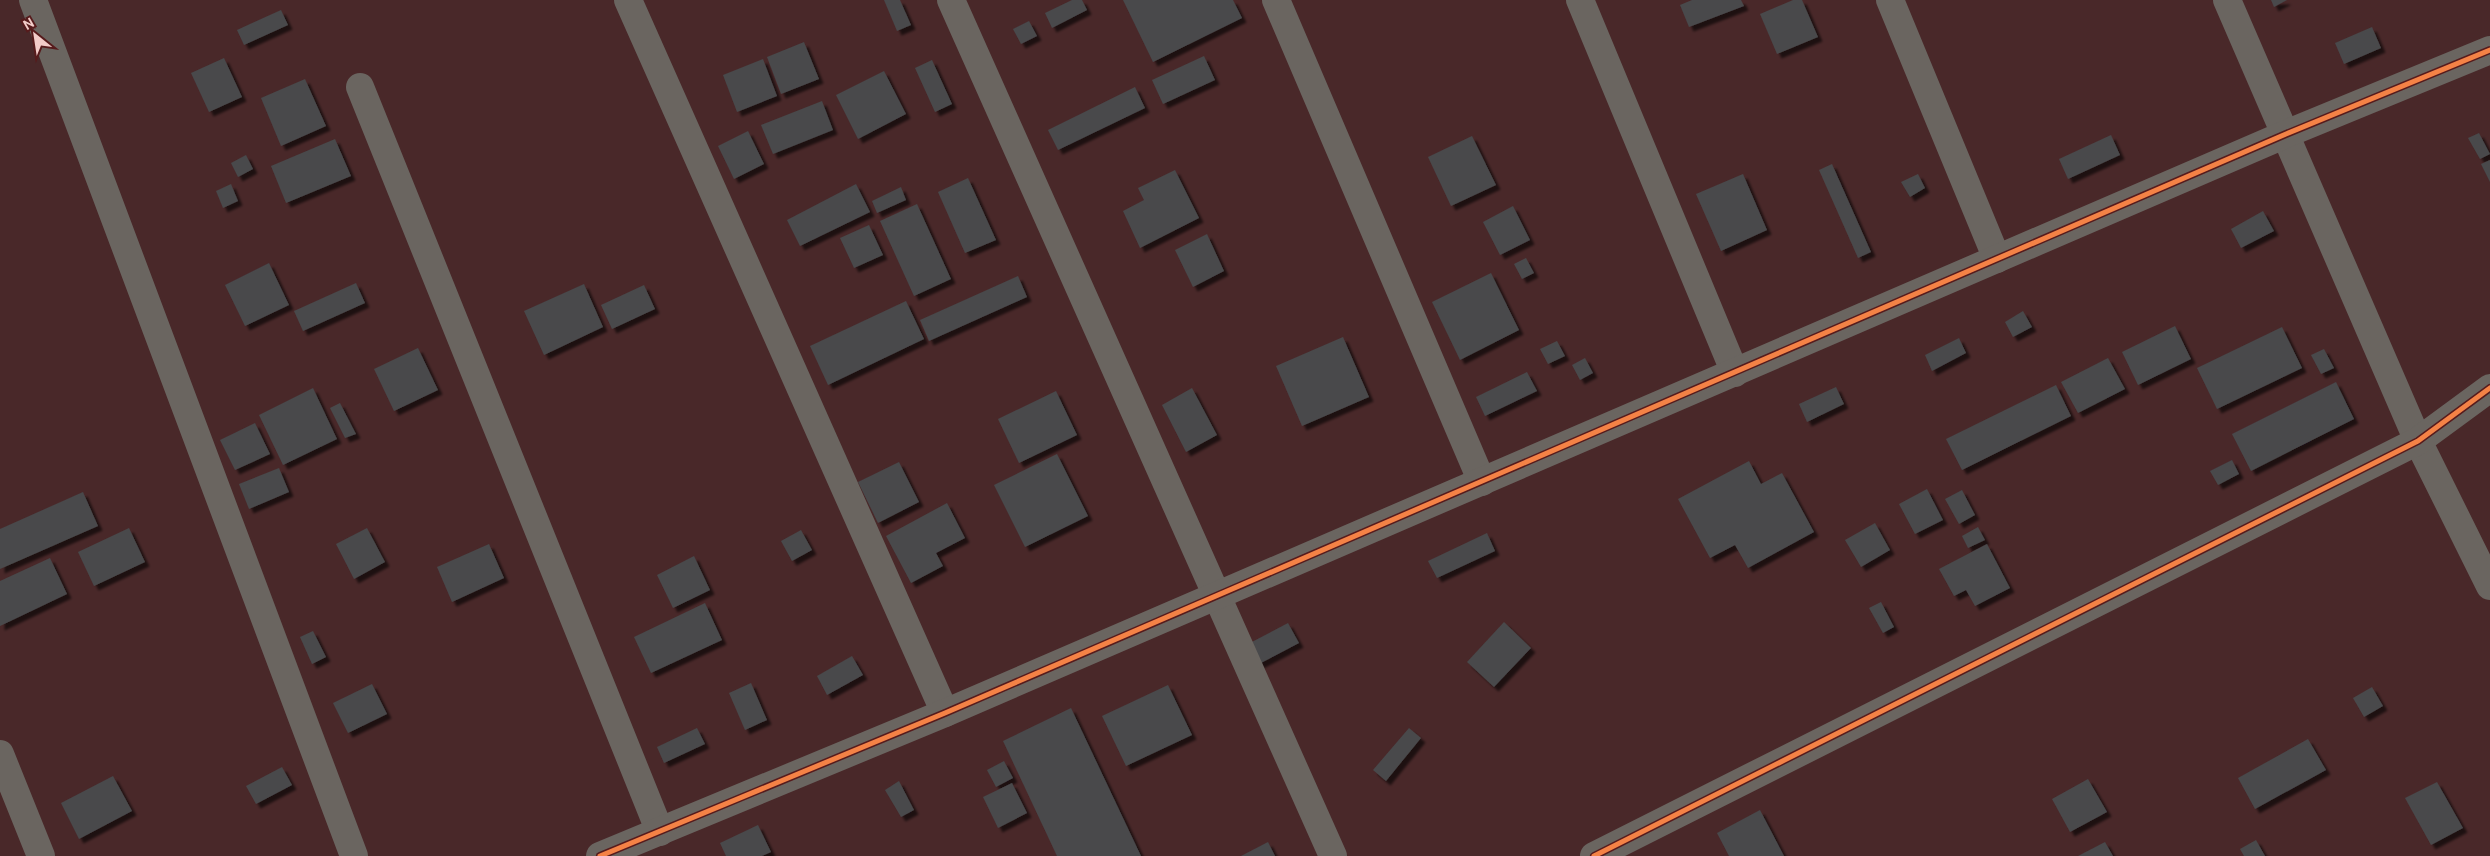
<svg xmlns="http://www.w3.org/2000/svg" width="2490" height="856" viewBox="0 0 2490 856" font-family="Cabin,sans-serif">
<defs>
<filter id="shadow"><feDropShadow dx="4.5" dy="4.5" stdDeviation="1" flood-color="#0009"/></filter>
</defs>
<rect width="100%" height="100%" fill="#492829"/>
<g fill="#48494b" filter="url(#shadow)">
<polygon points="884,0 900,0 911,25 897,31"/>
<polygon points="1072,0 1082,0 1087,10 1052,28 1045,13"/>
<polygon points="1123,0 1233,0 1242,18 1153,62"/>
<polygon points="1692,0 1741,0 1744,6 1689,27 1680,5"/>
<polygon points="1793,0 1802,0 1818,37 1777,54 1760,14"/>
<polygon points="2271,0 2287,0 2274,7"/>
<polygon points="281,10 288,25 244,45 237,30"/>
<polygon points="1029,21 1037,36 1021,44 1013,29"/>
<polygon points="2372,27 2381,48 2344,64 2335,43"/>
<polygon points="804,42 819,79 781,94 767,57"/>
<polygon points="1204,56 1215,80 1163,104 1152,80"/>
<polygon points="224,58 242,97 209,112 191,73"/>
<polygon points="763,59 777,96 737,112 723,75"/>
<polygon points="932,60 952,104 935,112 915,68"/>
<polygon points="884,71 906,114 858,139 836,95"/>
<polygon points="305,79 326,126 281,146 261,98"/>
<polygon points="1135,87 1145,108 1058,150 1048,130"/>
<polygon points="822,101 833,130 773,154 761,125"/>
<polygon points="748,131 764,164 734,179 718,146"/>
<polygon points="2479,133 2490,154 2480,159 2468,138"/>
<polygon points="2111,135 2120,155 2068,179 2059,159"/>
<polygon points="1472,136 1496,185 1451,206 1428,157"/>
<polygon points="335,139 351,176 286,203 271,166"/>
<polygon points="246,155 253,169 238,177 231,163"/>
<polygon points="2490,160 2490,182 2481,164"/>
<polygon points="1832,164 1871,252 1858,258 1819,170"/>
<polygon points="1175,170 1199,218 1140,248 1123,211 1144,200 1138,188"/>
<polygon points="1743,174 1767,230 1721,251 1696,194"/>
<polygon points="1918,174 1925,188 1910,197 1901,182"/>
<polygon points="968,178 996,240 965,253 938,192"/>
<polygon points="231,184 238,201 223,208 216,191"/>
<polygon points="856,184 870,212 800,246 787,220"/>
<polygon points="901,187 906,200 877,213 872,201"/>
<polygon points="917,204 951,279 914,296 880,221"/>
<polygon points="1513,206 1530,240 1500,255 1483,222"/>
<polygon points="2263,211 2274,231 2241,248 2231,229"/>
<polygon points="869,225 883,255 854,268 840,238"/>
<polygon points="1207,234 1224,271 1193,287 1175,250"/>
<polygon points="1526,258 1534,273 1522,279 1514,264"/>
<polygon points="269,263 289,305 245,326 225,285"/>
<polygon points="1491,273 1519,330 1460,360 1432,302"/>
<polygon points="1018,276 1027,297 929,341 920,320"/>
<polygon points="356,283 365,303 303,331 294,311"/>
<polygon points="584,284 603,327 544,355 524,311"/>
<polygon points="644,285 655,309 612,329 601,305"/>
<polygon points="906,301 924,339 828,385 810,346"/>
<polygon points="2023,311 2032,327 2013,337 2005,322"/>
<polygon points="2175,326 2191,359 2138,385 2122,352"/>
<polygon points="2282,327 2302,368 2217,409 2197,368"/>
<polygon points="1343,337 1369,397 1302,426 1276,366"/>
<polygon points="1959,338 1966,353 1932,371 1925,355"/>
<polygon points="1557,341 1565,356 1548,364 1540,349"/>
<polygon points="418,348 438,390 394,411 374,369"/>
<polygon points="2324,349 2334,368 2321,374 2311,355"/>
<polygon points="1585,358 1593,373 1580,380 1572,365"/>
<polygon points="2108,358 2125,389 2078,413 2061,382"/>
<polygon points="1527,372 1537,391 1485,416 1476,397"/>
<polygon points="2336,382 2354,419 2251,471 2232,434"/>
<polygon points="2056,385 2071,416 1962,470 1946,439"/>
<polygon points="1836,387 1844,404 1807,422 1799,404"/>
<polygon points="313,388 337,439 283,465 259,415"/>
<polygon points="1192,388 1217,435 1186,452 1162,405"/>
<polygon points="1056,391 1077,435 1019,463 998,419"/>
<polygon points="340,403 356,434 345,438 330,408"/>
<polygon points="255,423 270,454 235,470 220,440"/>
<polygon points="1057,454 1088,516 1025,547 994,485"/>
<polygon points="2232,460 2239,474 2218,485 2210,471"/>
<polygon points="1749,461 1761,484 1782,473 1814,532 1748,568 1735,545 1710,558 1678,499"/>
<polygon points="899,462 919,502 878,523 858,482"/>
<polygon points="279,468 289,492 249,509 239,484"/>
<polygon points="1927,489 1943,520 1915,534 1899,504"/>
<polygon points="1962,490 1975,515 1959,524 1945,499"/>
<polygon points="83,492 98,526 0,569 0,529"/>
<polygon points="947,503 965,538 936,553 943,566 911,583 886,536"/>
<polygon points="1875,523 1890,550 1861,567 1845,540"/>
<polygon points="1978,527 1985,540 1968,548 1962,536"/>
<polygon points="129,528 145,562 94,586 78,552"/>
<polygon points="367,528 385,562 354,579 336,544"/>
<polygon points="801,530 812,550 792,561 781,541"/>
<polygon points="1487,533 1495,551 1437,578 1428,561"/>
<polygon points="489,544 504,578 452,602 437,567"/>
<polygon points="1987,544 2010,588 1975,606 1966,590 1954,596 1939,569"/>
<polygon points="694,556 710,590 673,608 657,575"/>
<polygon points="50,558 67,594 0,626 0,581"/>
<polygon points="1881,602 1894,627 1883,633 1869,608"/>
<polygon points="705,603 722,640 651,673 634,637"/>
<polygon points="1504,622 1531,648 1494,687 1467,662"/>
<polygon points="1288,623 1299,643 1259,664 1248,644"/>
<polygon points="313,631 326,657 312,664 300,637"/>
<polygon points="852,656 863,675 827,695 817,676"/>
<polygon points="751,683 767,720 745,730 729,693"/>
<polygon points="372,684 387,714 348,733 333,703"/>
<polygon points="1168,685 1192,735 1126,766 1102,716"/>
<polygon points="2372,687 2383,706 2364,717 2353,698"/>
<polygon points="1071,708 1141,856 1057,856 1003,741"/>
<polygon points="697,728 705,744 664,763 657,747"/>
<polygon points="1409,728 1421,738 1386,781 1373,770"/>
<polygon points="2308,739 2326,770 2255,809 2238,778"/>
<polygon points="1004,761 1013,778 996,787 987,770"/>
<polygon points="282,767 292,785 256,804 246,786"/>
<polygon points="113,776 132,811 79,839 61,803"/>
<polygon points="2088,779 2107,812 2070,832 2052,799"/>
<polygon points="899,781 914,810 901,817 885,790"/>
<polygon points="2437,782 2463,828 2431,845 2405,798"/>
<polygon points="1012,783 1027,813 998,828 983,797"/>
<polygon points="1760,810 1784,856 1729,856 1717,833"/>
<polygon points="758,825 771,852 762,856 726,856 720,843"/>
<polygon points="2256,840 2265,856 2244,856 2240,849"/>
<polygon points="1268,842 1275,856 1241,856"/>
<polygon points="2105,842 2113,856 2078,856"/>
</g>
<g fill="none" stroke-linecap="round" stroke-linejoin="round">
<g stroke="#6a6560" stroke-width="28">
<polyline points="33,0 354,856"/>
<polyline points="628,0 945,713"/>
<polyline points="951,0 1333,856"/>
<polyline points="1276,0 1482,482"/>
<polyline points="1580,0 1735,373"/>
<polyline points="1890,0 1997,259"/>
<polyline points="2227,0 2418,441 2490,586"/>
<polyline points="360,87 660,832"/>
<polyline points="0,754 41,856"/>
<polyline points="600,856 945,713 2286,134 2490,50"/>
<polyline points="1594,856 2418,441 2490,388"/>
</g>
<defs>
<g id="cycleway">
<polyline points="600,856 945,713 2286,134 2490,50"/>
<polyline points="1594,856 2418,441 2490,388"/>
</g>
</defs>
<use href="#cycleway" stroke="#561b1c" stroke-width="8"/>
<use href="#cycleway" stroke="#f48246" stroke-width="5"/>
</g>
<g transform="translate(35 35) rotate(330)" stroke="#561b1c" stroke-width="4" paint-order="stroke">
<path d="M0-4L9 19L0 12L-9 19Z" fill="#f2ccc9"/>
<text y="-8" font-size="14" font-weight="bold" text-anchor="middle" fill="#f2ccc9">N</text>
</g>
</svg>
